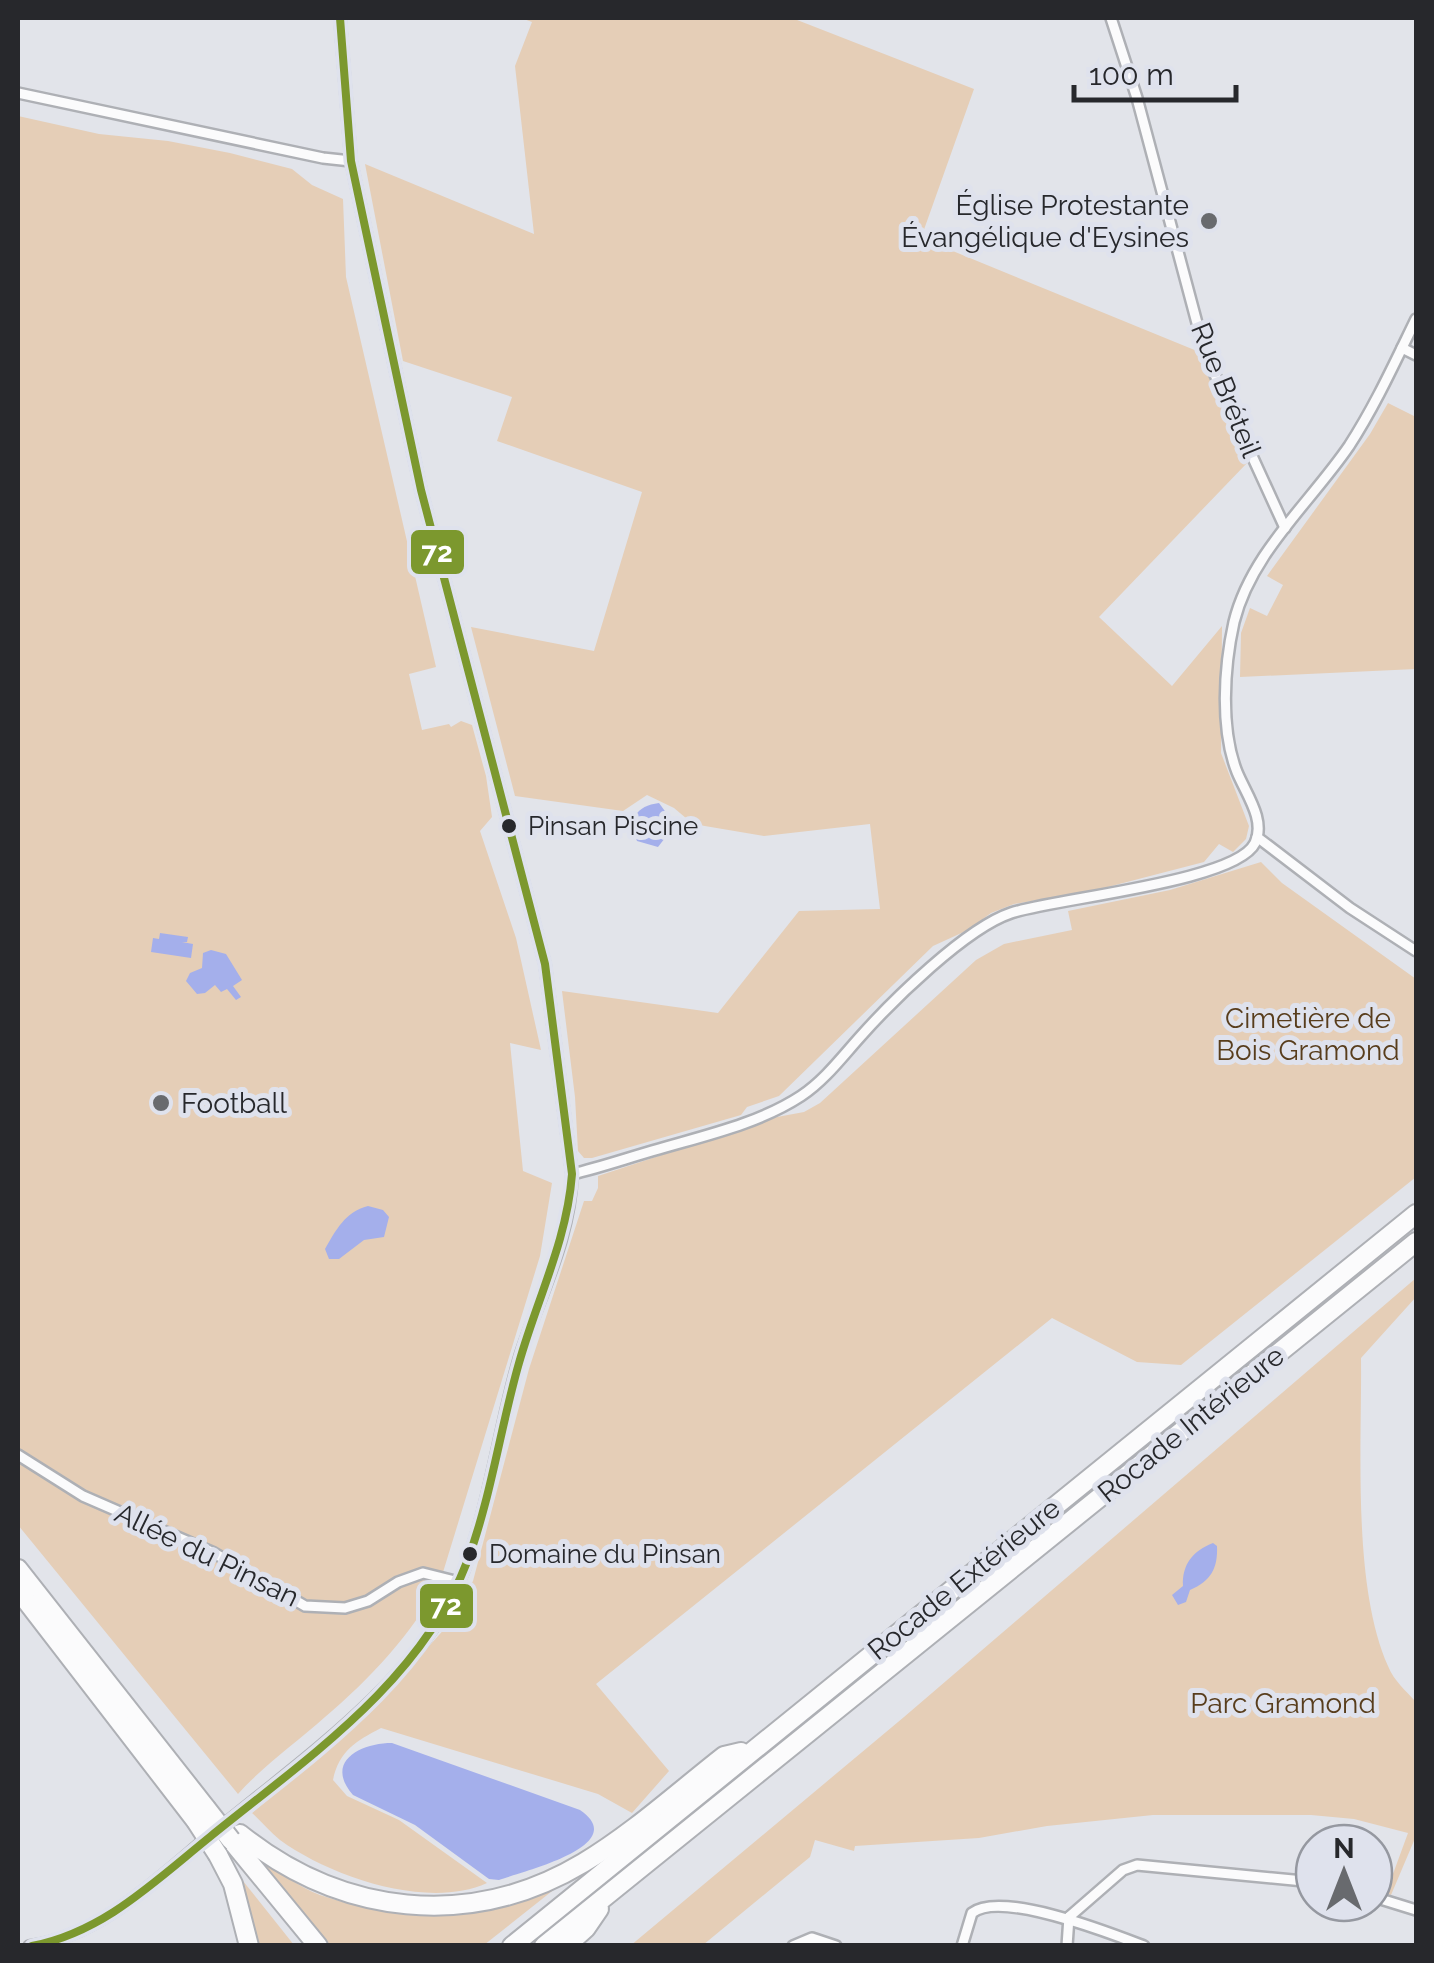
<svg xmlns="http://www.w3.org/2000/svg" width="1434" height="1963" viewBox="0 0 1434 1963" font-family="Raleway,sans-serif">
<rect width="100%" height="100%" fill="#e2e4ea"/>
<g fill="#e5ceb7">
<polygon points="521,18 792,18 974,89 921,238 1197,351 1247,463 1099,617 1172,686 1222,626 1221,753 1249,826 1246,839 1233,852 1219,844 1204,862 1100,889 1014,904 991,913 968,930 933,946 779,1096 747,1107 741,1115 592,1158 584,1158 578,1151 575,1097 562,991 718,1013 799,911 880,909 870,824 764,836 693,824 674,808 647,795 623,811 515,796 471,627 594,651 642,492 497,441 512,397 403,361 365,164 534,234 515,66 532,22"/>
<path d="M18 116 99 134 168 141 230 153 292 169 312 185 343 199 346 277 436 667 409 674 422 730 449 724 451 727 461 721 472 725 486 776 492 817 480 831 516 938 541 1050 510 1043 523 1171 552 1183 540 1256 440 1582C411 1635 371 1678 325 1717 296 1743 264 1765 238 1794L18 1525Z"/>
<polygon points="1388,403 1416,417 1416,669 1240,677 1241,633 1250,608 1267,616 1283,585 1267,576 1370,434"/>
<path d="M1261 862 1282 883 1416 979V1177L1181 1365 1137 1362 1052 1318 596 1684 669 1771 632 1813 598 1794 381 1728C356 1741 339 1751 333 1780L347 1796 399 1820 487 1883C428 1910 331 1877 280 1840 270 1832 261 1821 252 1813L349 1731 384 1696 448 1625 473 1581 529 1369 584 1201H592L598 1188V1176L777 1117 804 1112 820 1103 976 960 1004 944 1072 930 1068 911 1170 890Z"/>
<path d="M1416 1278V1297L1361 1358C1362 1447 1352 1585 1388 1666 1394 1681 1406 1691 1416 1702V1836L1391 1895 1386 1893 1408 1833 1354 1819 1311 1815H1153L1047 1826 979 1838 855 1846 854 1851 815 1840 810 1857 703 1945 630 1946 904 1717Z"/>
<path d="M260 1860C278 1871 299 1887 320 1895 400 1923 483 1915 561 1884L484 1945H330Z"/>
<polygon points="235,1871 294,1945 259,1945 252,1916"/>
</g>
<g fill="#a4afeb">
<path d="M659 803 675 825 658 847 637 841C628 819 636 806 659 803Z"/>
<polygon points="160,933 188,937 187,942 182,942 193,944 191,958 151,952 153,938 159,939"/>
<polygon points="211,950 226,954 242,980 233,986 241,997 236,1000 227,989 221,992 215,985 205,993 197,994 186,981 190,973 202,968 203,953"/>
<path d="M368 1206 383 1210 389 1217 384 1237 364 1240 339 1259H329L325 1249C336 1230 345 1212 368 1206Z"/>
<path d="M1213 1543 1217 1546C1218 1568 1211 1581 1190 1590L1186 1602 1178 1605 1172 1595 1183 1586C1182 1564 1193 1551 1213 1543Z"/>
<path d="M392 1743 580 1810C633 1846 520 1872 499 1880L489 1879 415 1825 353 1795C324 1762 360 1743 392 1743Z"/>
</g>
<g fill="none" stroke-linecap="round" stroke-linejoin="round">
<defs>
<g id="street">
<polyline points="1111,18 1137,98 1205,353 1285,528"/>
<polyline points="18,93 323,158 351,161"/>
<polyline points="1402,348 1416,355"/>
<polyline points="1257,837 1350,908 1416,951"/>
<path d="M572 1174C602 1167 630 1157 659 1149 707 1135 760 1123 801 1096 824 1081 842 1057 860 1037 892 1001 966 928 1011 913 1056 898 1236 882 1255 843 1266 820 1246 794 1237 772 1220 729 1224 667 1234 622 1251 553 1310 503 1349 446 1375 406 1395 362 1416 319"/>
<polyline points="18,1455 83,1496 214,1553 305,1606 345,1608 368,1601 398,1582 423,1573 459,1582"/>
<path d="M220 1828C302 1760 414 1683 458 1584 489 1516 498 1429 520 1356 539 1297 571 1237 572 1174L545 964 421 490 351 161 340 18"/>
<polyline points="1374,1897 1416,1910"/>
<polyline points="1069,1917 1123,1870 1137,1865 1314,1882"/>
<path d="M29 1946C100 1936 155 1881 208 1837"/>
<polyline points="793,1946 812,1938 836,1946"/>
<path d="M962 1946 972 1913C1001 1890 1110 1933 1144 1946"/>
<polyline points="1067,1946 1069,1917"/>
</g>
<g id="highway">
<polyline points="18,1569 206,1808"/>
<polyline points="18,1590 196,1821"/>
<path d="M240 1834C341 1915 469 1931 583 1863 633 1833 678 1792 724 1756L741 1752"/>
<polyline points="231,1840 318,1946"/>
<polyline points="218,1855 233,1884 249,1946"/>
<polyline points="512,1946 1416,1214"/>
<polyline points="544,1946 1416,1242"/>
<polyline points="566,1946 586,1928 599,1909"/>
</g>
</defs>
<use href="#street" stroke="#aeb0b5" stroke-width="14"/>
<use href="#highway" stroke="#aeb0b5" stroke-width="22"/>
<use href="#street" stroke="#fbfbfc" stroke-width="9"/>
<use href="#highway" stroke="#fbfbfc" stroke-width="18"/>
<defs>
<g id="highway-bridge">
<polyline points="206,1808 231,1840"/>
<polyline points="196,1821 218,1855"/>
</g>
</defs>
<use href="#highway-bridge" stroke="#aeb0b5" stroke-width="22" stroke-linecap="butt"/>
<use href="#highway-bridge" stroke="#fbfbfc" stroke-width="18"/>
<defs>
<path id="bus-1" d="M32 1946C104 1932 155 1881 211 1836 307 1758 421 1682 467 1562 491 1498 500 1429 519 1363 537 1299 567 1241 572 1174L545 964 421 490 351 161 340 18"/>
</defs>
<use href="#bus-1" stroke="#dfe2ed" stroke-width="15"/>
<use href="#bus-1" stroke="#7c982e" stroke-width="8"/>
</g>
<g fill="#686a6e" stroke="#dfe2ed" stroke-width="4">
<circle cx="1209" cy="221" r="10"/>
<circle cx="161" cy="1103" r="10"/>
</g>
<g fill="#27282c" stroke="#dfe2ed" stroke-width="4">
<circle cx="509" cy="826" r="9"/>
<circle cx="470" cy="1554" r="9"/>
</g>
<g text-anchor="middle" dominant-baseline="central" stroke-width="10" stroke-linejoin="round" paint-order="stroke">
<g font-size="26" fill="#27282c" stroke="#dfe2ed" text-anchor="start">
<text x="528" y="826">Pinsan Piscine</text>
<text x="489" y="1554">Domaine du Pinsan</text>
</g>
<g font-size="28" fill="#27282c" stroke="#dfe2ed" text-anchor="end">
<text x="1189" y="205">Église Protestante<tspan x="1189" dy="32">Évangélique d'Eysines</tspan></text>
<text x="181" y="1103" text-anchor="start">Football</text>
</g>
<g font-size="28" fill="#27282c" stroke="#dfe2ed">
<text transform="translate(1226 390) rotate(68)">Rue Bréteil</text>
<text transform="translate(1191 1424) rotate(-39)">Rocade Intérieure</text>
<text transform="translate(207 1555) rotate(26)">Allée du Pinsan</text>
<text transform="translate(964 1579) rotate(-39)">Rocade Extérieure</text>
</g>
<g font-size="28" fill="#583d1c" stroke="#dfe2ed">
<text x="1308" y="1018">Cimetière de<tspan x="1308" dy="32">Bois Gramond</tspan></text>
<text x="1283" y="1703">Parc Gramond</text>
</g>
</g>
<g stroke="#dfe2ed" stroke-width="4">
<rect x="409" y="528" width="57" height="48" rx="10" fill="#7c982e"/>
<rect x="418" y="1582" width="57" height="48" rx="10" fill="#7c982e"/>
</g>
<g font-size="28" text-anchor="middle" font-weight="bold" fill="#fff">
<text x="437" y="562">72</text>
<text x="446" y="1615">72</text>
</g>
<rect width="1434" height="1963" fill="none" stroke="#27282c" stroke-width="40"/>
<g transform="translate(1344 1873)"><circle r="48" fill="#dfe2ed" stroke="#9598a0" stroke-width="2.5"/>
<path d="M0-8L18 38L0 25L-18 38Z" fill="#686a6e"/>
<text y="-15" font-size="28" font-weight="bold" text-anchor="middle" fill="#27282c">N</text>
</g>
<path d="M1074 85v15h162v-15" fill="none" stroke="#27282c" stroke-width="5"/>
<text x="1089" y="85" font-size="30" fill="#27282c" stroke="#dfe2ed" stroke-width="8" paint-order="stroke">100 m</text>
</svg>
